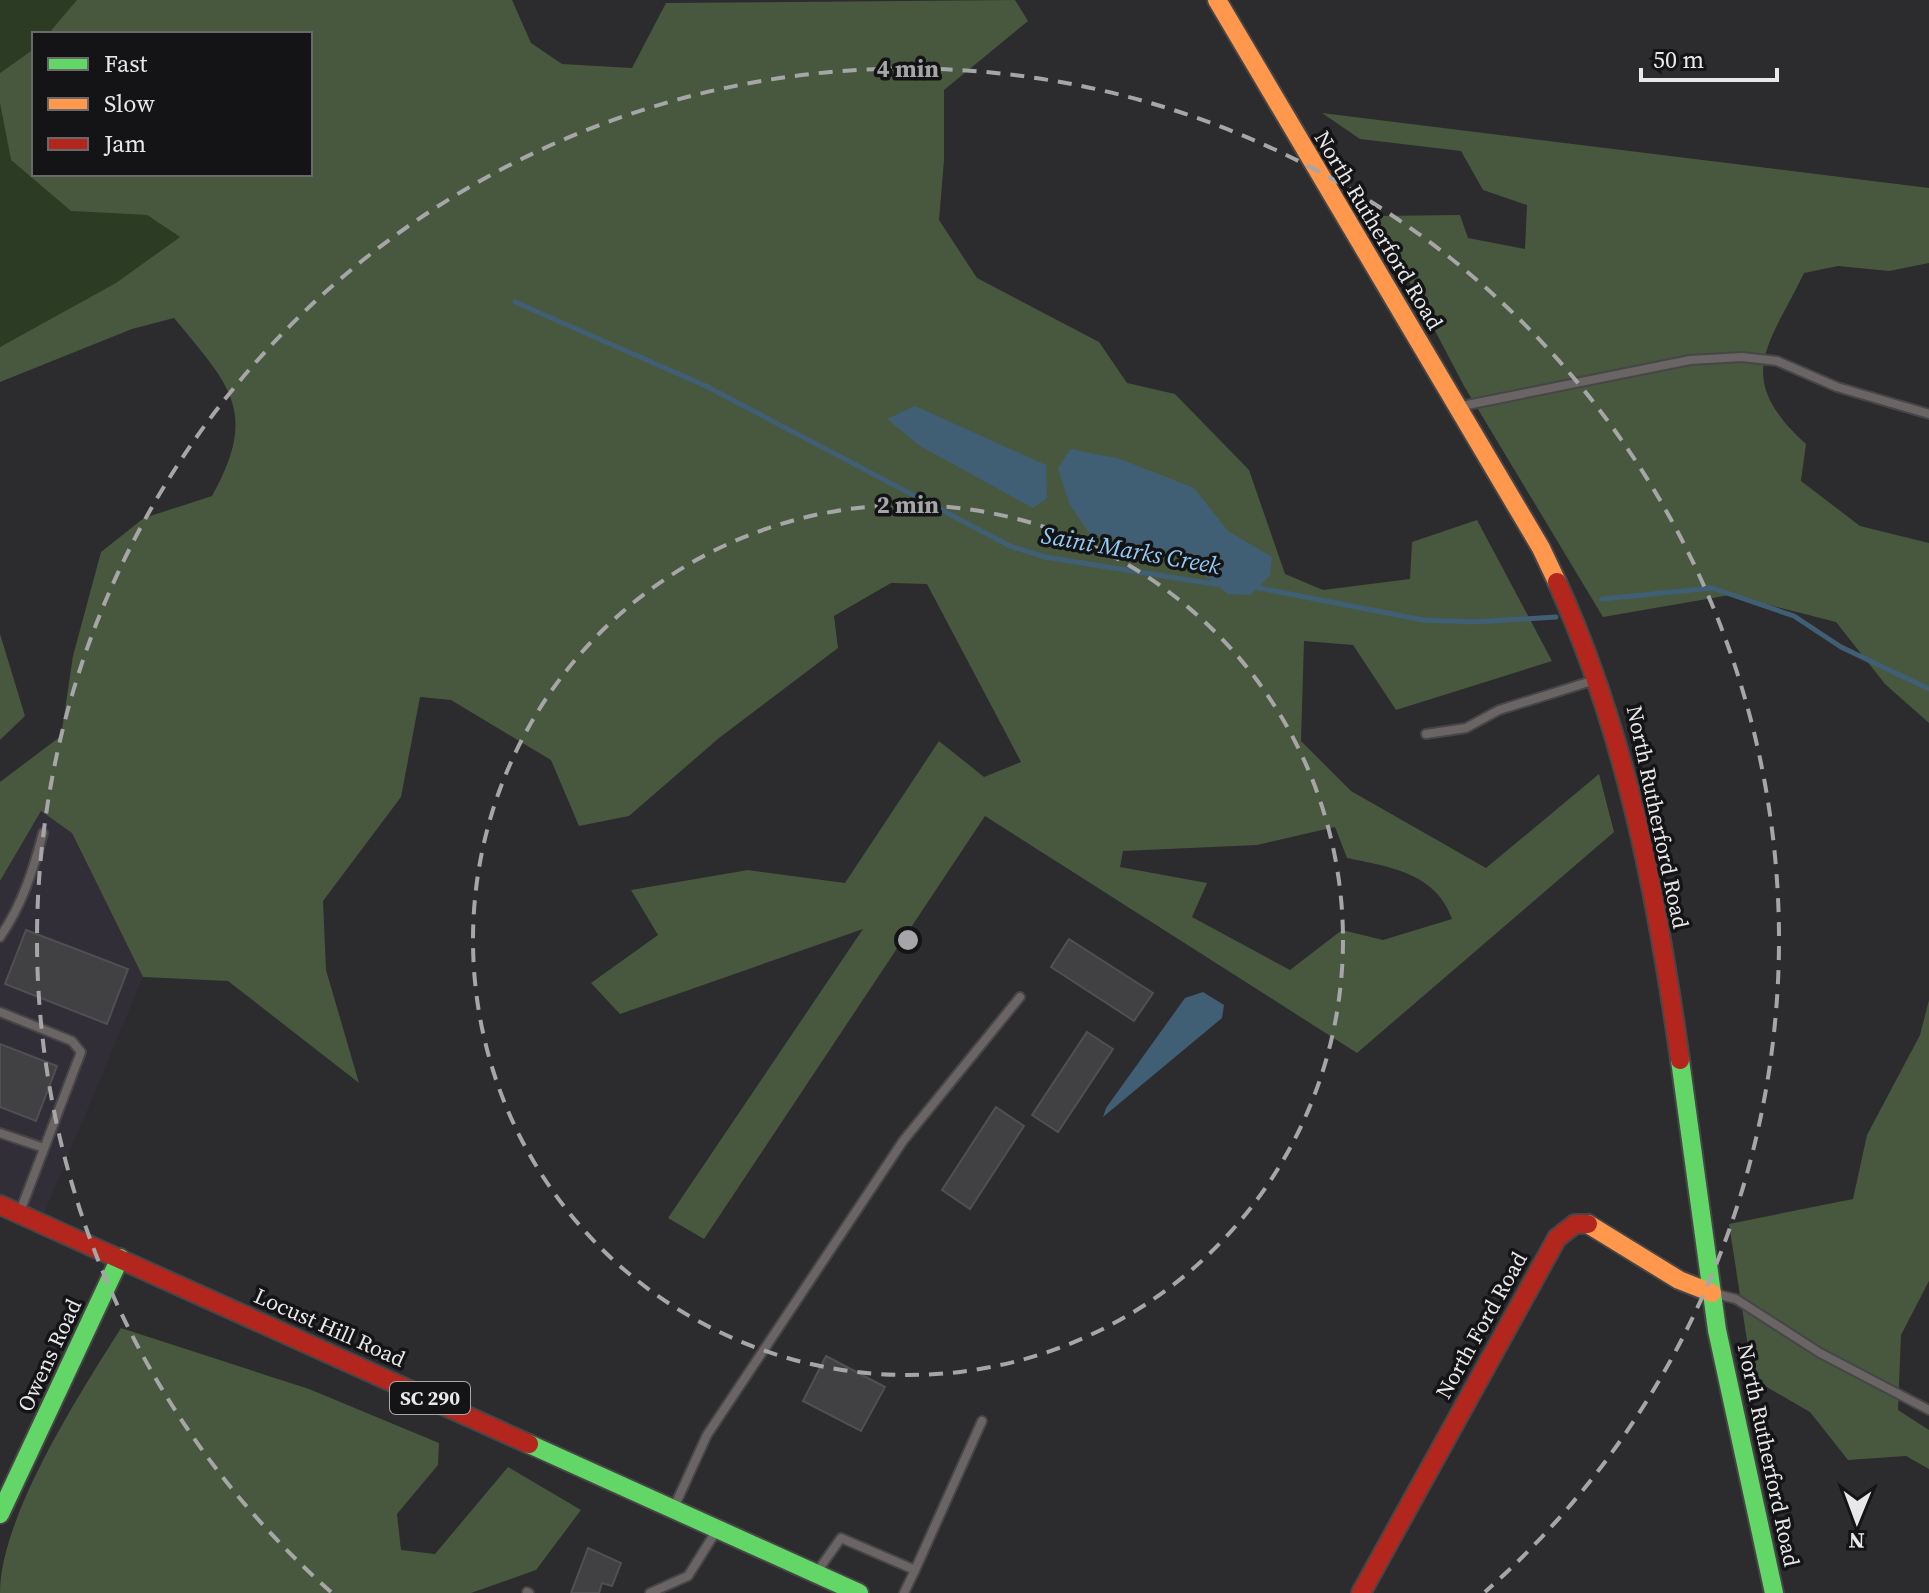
<svg xmlns="http://www.w3.org/2000/svg" width="1929" height="1593" viewBox="0 0 1929 1593" font-family="'Source Serif 4',serif">
<rect width="100%" height="100%" fill="#2c2b2e"/>
<polygon fill="#322e38" points="41,811 72,833 143,977 43,1216 0,1197 0,881"/>
<g fill="#2b3b24">
<polygon points="0,0 77,0 48,34 34,34 31,53 0,73"/>
<polygon points="0,103 11,160 71,211 147,215 180,237 117,283 0,347"/>
</g>
<g fill="#47583e" fill-rule="evenodd">
<path d="M77 0H512L531 43 562 64 632 68 666 3 1015 0 1028 21 944 90V160L939 220 977 278 1099 342 1127 383 1175 394 1249 470 1285 574 1323 590 1410 579 1412 542 1477 520 1552 661 1396 710 1353 645 1304 641 1301 741 1351 791 1486 868 1599 774 1614 832 1357 1053 985 816 704 1239 668 1218 863 929 620 1014 591 983 658 935 631 890 748 870 845 883 939 741 984 777 1021 762 927 584 891 583 834 616 838 648 719 738 629 816 579 826 551 760 451 700 420 697 401 797 323 901 326 970 359 1083 228 981 143 977 72 833 41 811 0 881V782L61 736 73 656 101 552 144 518 212 496C259 411 230 386 174 318L132 329 0 382V347L116 283 180 237 147 215 71 211 11 160 0 103V73L34 49V174H310V34H48ZM1335 827 1347 858C1390 867 1436 873 1452 919L1383 940 1342 930 1290 970 1192 917 1207 883 1120 867 1123 851 1257 845Z"/>
<path d="M1322 113 1929 188V263L1889 271 1838 266 1804 273C1769 346 1732 377 1806 444L1801 481 1860 526 1929 543V723L1885 684 1836 622 1730 595 1603 617 1464 386 1375 216 1460 215 1468 238 1525 249 1527 205 1483 190 1461 151 1360 139Z"/>
<polygon points="0,634 25,716 0,740"/>
<polygon points="1929,1000 1929,1281 1901,1335 1898,1410 1929,1430 1929,1469 1906,1456 1848,1460 1810,1412 1753,1379 1729,1224 1853,1199 1867,1135 1920,1035"/>
<path d="M121 1328 309 1389 439 1443 438 1465 397 1514 401 1550 435 1554 508 1467 581 1510 536 1570 471 1593H0C0 1517 80 1393 121 1328Z"/>
</g>
<g fill="#415f74">
<polygon points="915,406 1046,465 1047,498 1033,508 920,446 887,419"/>
<polygon points="1070,449 1120,459 1194,488 1228,531 1272,557 1270,576 1250,595 1228,594 1177,553 1090,534 1070,505 1058,469"/>
<polygon points="1203,992 1224,1005 1222,1018 1103,1117 1106,1108 1185,998"/>
</g>
<g fill="none" stroke-linecap="round" stroke-linejoin="round">
<g stroke="#415f74" stroke-width="5">
<polyline points="515,302 706,386 1010,546 1045,557 1220,585"/>
<polyline points="1254,587 1423,620 1473,622 1556,617"/>
<polyline points="1602,599 1712,588 1794,616 1841,647 1929,689"/>
</g>
</g>
<g fill="#414042" stroke="#504f51" stroke-width="2">
<polygon points="26,930 128,969 107,1024 5,984"/>
<polygon points="1069,939 1153,993 1134,1021 1051,967"/>
<polygon points="1087,1032 1113,1049 1058,1132 1032,1115"/>
<polygon points="0,1044 57,1066 36,1121 0,1107"/>
<polygon points="996,1107 1024,1126 970,1209 942,1190"/>
<polygon points="826,1356 885,1387 861,1431 803,1401"/>
<polygon points="588,1548 621,1563 612,1586 602,1583 599,1593 571,1593"/>
</g>
<g fill="none" stroke-linecap="round" stroke-linejoin="round">
<defs>
<g id="lane">
<polyline points="1462,406 1690,360 1742,357 1777,361 1837,387 1929,414"/>
<polyline points="1426,734 1466,728 1499,710 1595,680"/>
<path d="M0 937C22 905 33 871 43 833"/>
<polyline points="0,1012 72,1041 81,1052 21,1209"/>
<polyline points="0,1133 44,1148"/>
<polyline points="1716,1294 1736,1299 1820,1353 1929,1410"/>
<polyline points="675,1505 707,1435 903,1141 1020,997"/>
<polyline points="819,1569 841,1538 915,1570 904,1593"/>
<polyline points="915,1570 982,1421"/>
<polyline points="527,1592 529,1593"/>
<polyline points="650,1593 688,1576 715,1533"/>
</g>
<g id="fast">
<polyline points="1680,1060 1717,1330 1774,1593"/>
<polyline points="529,1444 859,1593"/>
<polyline points="0,1514 120,1258"/>
</g>
<g id="slow">
<polyline points="1217,0 1541,548 1557,582"/>
<polyline points="1588,1224 1679,1280 1712,1293"/>
</g>
<g id="jam">
<path d="M1557 582C1626 734 1657 896 1680 1060"/>
<polyline points="0,1205 529,1444"/>
<polyline points="1361,1593 1557,1238 1575,1224 1588,1224"/>
</g>
</defs>
<use href="#lane" stroke="#464647" stroke-width="12"/>
<use href="#fast" stroke="#464647" stroke-width="22"/>
<use href="#slow" stroke="#464647" stroke-width="22"/>
<use href="#jam" stroke="#464647" stroke-width="22"/>
<use href="#lane" stroke="#6a6564" stroke-width="8"/>
<use href="#fast" stroke="#63d668" stroke-width="18"/>
<use href="#slow" stroke="#ff974d" stroke-width="18"/>
<use href="#jam" stroke="#b3261e" stroke-width="18"/>
</g>
<g fill="none" stroke="#a6a5a8" stroke-width="4" stroke-dasharray="14 10">
<circle cx="908" cy="940" r="435"/>
<path d="M331 1592A871 871 0 1 1 1485 1592"/>
</g>
<g text-anchor="middle" dominant-baseline="central" stroke-width="7" stroke-linejoin="round" paint-order="stroke">
<rect fill="#141315" stroke="#a8a7aa" stroke-width="2" x="390" y="1382" width="80" height="32" rx="6"/>
<g font-size="20" font-weight="bold" fill="#e8e7ea">
<text x="430" y="1398">SC 290</text>
</g>
<g font-size="22" fill="#e8e7ea" stroke="#141315">
<text transform="translate(1379 230) rotate(59)">North Rutherford Road</text>
<text transform="translate(1658 817) rotate(78)">North Rutherford Road</text>
<text transform="translate(1481 1325) rotate(-61)">North Ford Road</text>
<text transform="translate(330 1327) rotate(24)">Locust Hill Road</text>
<text transform="translate(49 1355) rotate(-65)">Owens Road</text>
<text transform="translate(1769 1455) rotate(78)">North Rutherford Road</text>
</g>
<g font-size="24" font-style="italic" fill="#93ccf6" stroke="#141315">
<text transform="translate(1131 550) rotate(10)">Saint Marks Creek</text>
</g>
</g>
<circle cx="908" cy="940" r="12" fill="#a6a5a8" stroke="#141315" stroke-width="4"/>
<g font-size="24" text-anchor="middle" font-weight="bold" fill="#a6a5a8" stroke="#141315" stroke-width="7" stroke-linejoin="round" paint-order="stroke">
<text x="908" y="77">4 min</text>
<text x="908" y="513">2 min</text>
</g>
<rect x="32" y="32" width="280" height="144" fill="#141315" stroke="#69686a" stroke-width="2"/>
<rect x="48" y="58" width="40" height="12" fill="#63d668" stroke="#69686a" stroke-width="2"/>
<text x="104" y="72" font-size="24" fill="#e8e7ea">Fast</text>
<rect x="48" y="98" width="40" height="12" fill="#ff974d" stroke="#69686a" stroke-width="2"/>
<text x="104" y="112" font-size="24" fill="#e8e7ea">Slow</text>
<rect x="48" y="138" width="40" height="12" fill="#b3261e" stroke="#69686a" stroke-width="2"/>
<text x="104" y="152" font-size="24" fill="#e8e7ea">Jam</text>
<g transform="translate(1857 1521) rotate(181)" stroke="#141315" stroke-width="6" paint-order="stroke">
<path d="M0-6L14 30L0 20L-14 30Z" fill="#e8e7ea"/>
<text y="-12" font-size="22" font-weight="bold" text-anchor="middle" fill="#e8e7ea">N</text>
</g>
<path d="M1641 68v12h136v-12" fill="none" stroke="#e8e7ea" stroke-width="4"/>
<text x="1653" y="68" font-size="24" fill="#e8e7ea" stroke="#141315" stroke-width="6" paint-order="stroke">50 m</text>
</svg>
